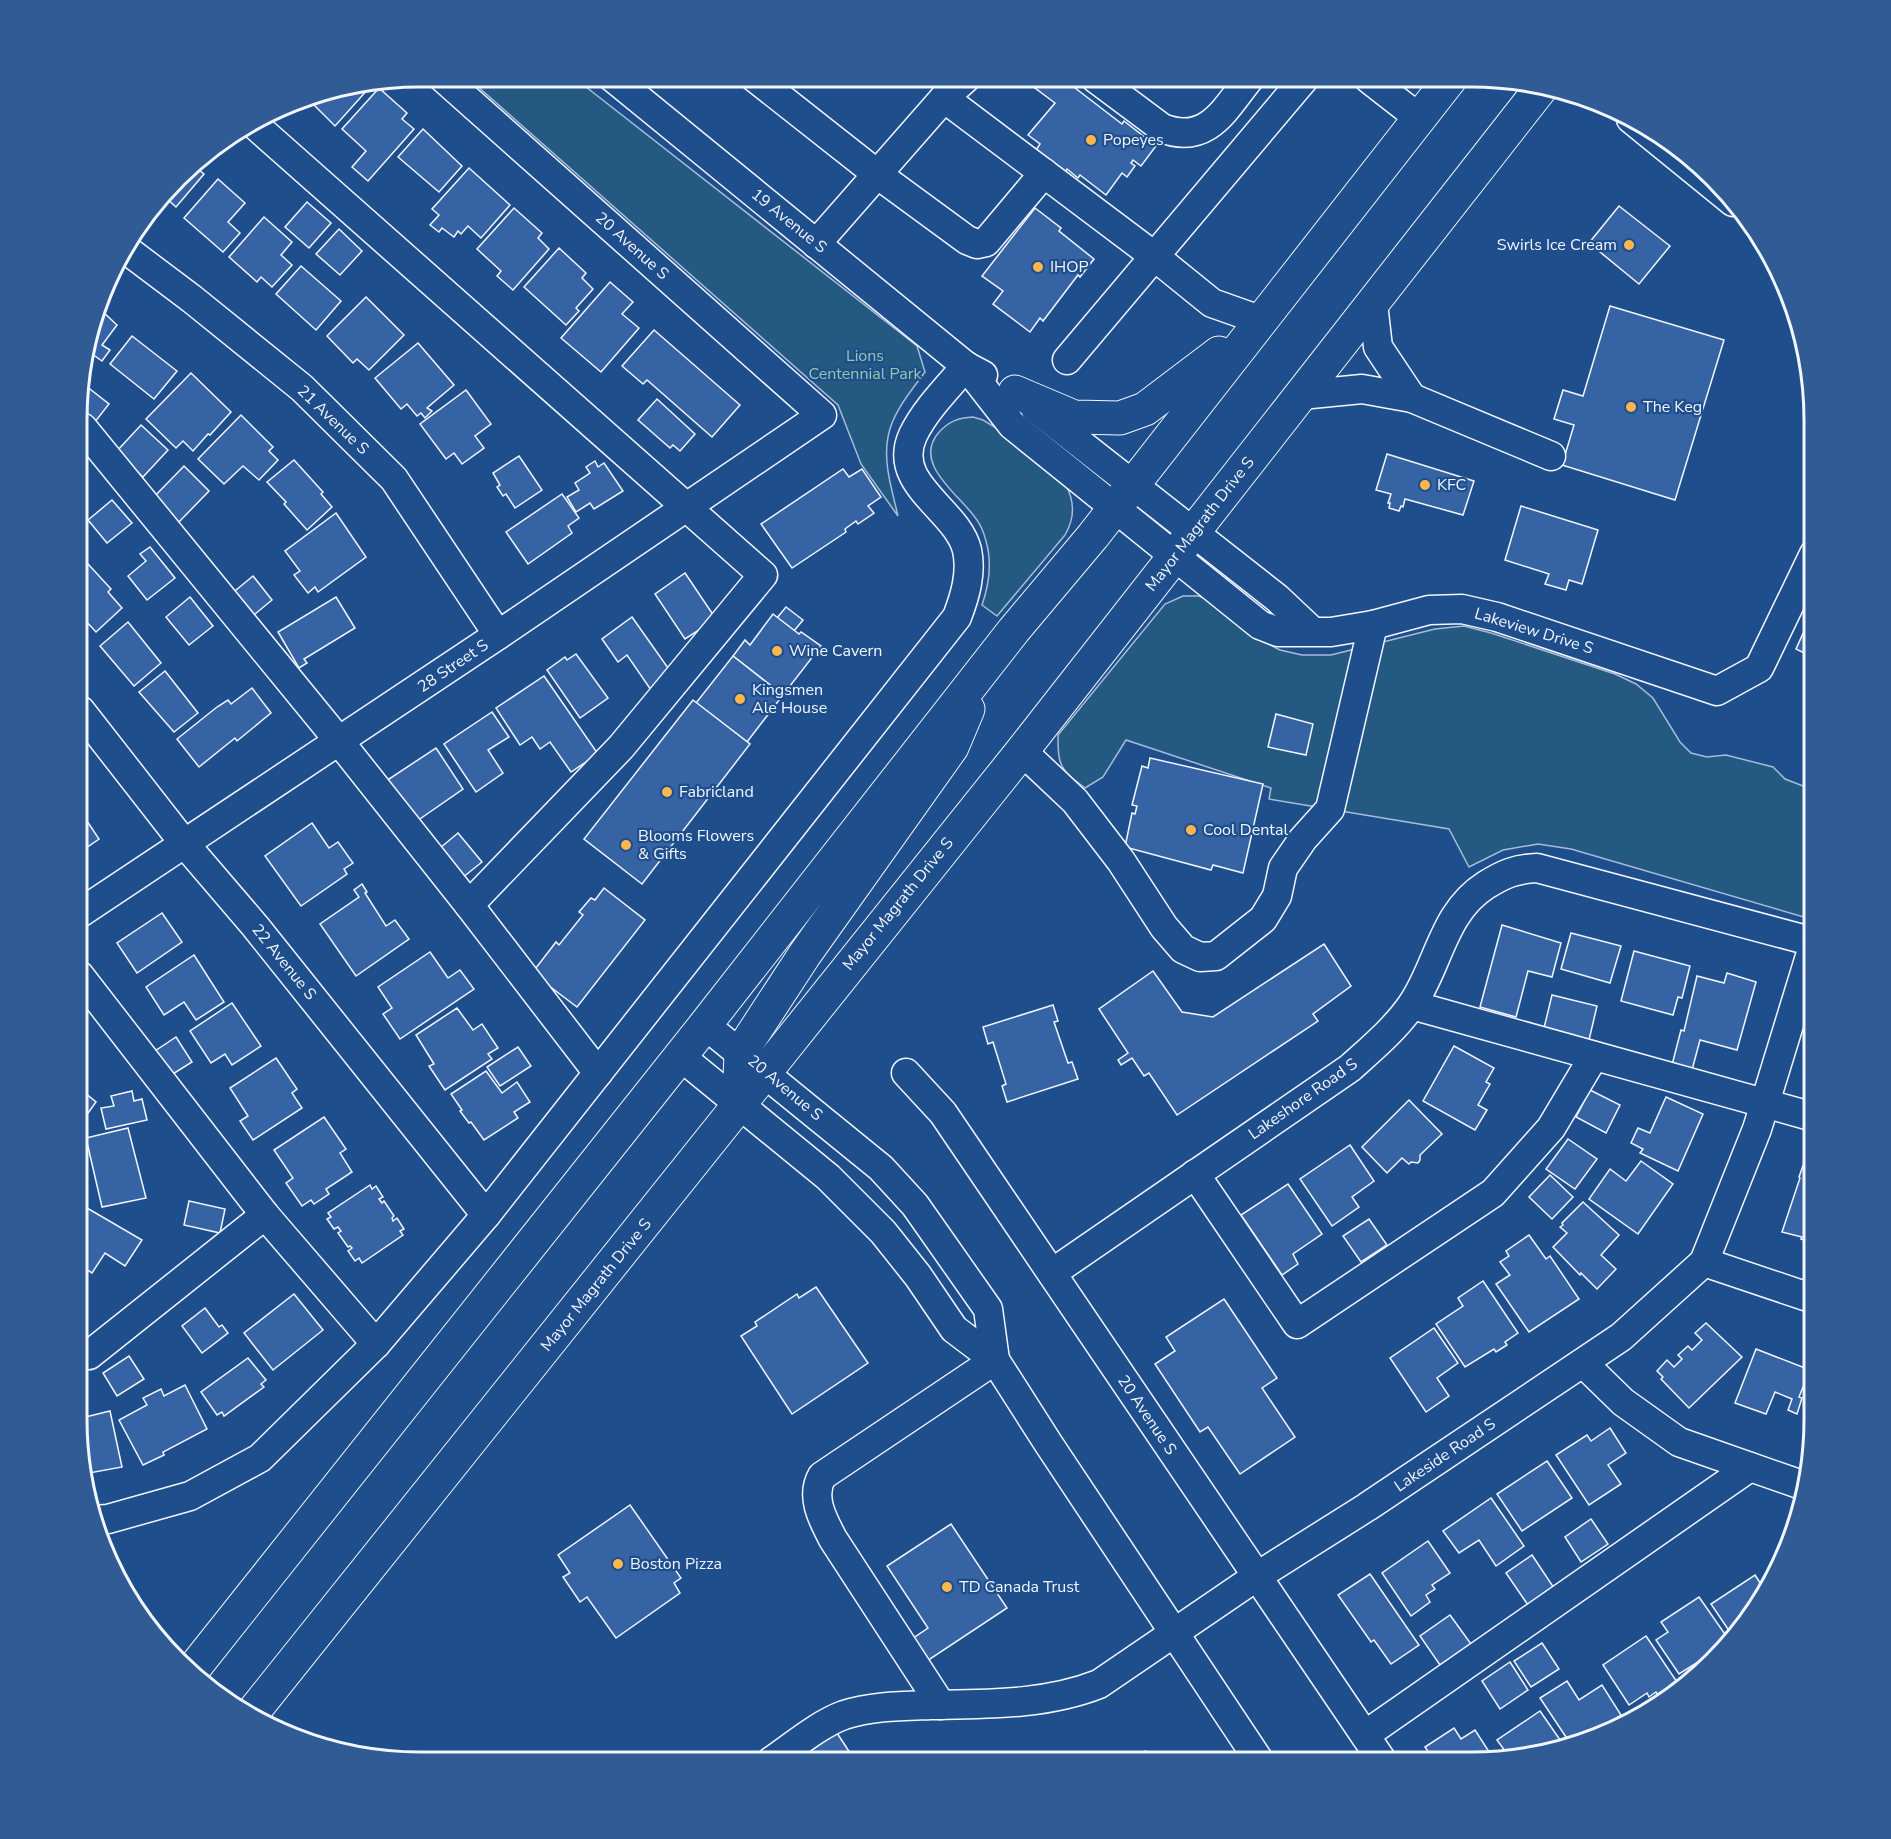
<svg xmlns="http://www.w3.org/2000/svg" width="1891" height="1839" viewBox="0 0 1891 1839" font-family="'Nunito Sans',sans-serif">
<rect width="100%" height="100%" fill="#1f4e8c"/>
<g fill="#245a82" stroke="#a8bbd7" stroke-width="1.5">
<path d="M467 77H576L581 83 917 346 925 372C911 391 892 413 888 437 883 463 892 490 898 516L861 464 838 405Z"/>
<path d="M973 417 983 420 993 426 1065 483C1075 502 1075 517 1065 535L997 616 982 605C989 585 992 562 986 541 984 533 979 522 974 516 957 493 911 462 940 431 950 421 958 418 973 417Z"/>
<path d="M1183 596H1199L1214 603 1256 638 1280 650 1302 655H1331L1435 629 1464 626 1491 633 1615 674 1636 684 1653 698 1680 742 1691 753 1707 757 1726 755 1773 767 1785 779 1803 786 1814 785V920L1571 849 1538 844 1503 850 1469 867 1449 829 1269 799 1271 788 1126 740 1103 777 1085 788C1060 769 1058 767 1058 735L1165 604Z"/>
</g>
<g fill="#3563a3" stroke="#f2f6ff" stroke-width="1.5">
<polygon points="1042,78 1062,78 1122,124 1124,121 1156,146 1141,166 1133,160 1131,163 1135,166 1127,177 1122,173 1106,195 1080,175 1078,178 1067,169 1065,172 1036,150 1040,144 1028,135 1055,103 1035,88"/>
<polygon points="366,85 369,88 335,126 306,97"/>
<polygon points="379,88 407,113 402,119 414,129 368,181 352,167 366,151 342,129"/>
<polygon points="423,129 462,166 439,192 398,157"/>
<polygon points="192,164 204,174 176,207 166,198 161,202"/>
<polygon points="469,168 510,205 481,238 468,226 461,234 458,231 454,237 442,228 439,232 430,225 439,215 432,209"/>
<polygon points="218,179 245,203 228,222 240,233 223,252 184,218"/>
<polygon points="307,202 331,223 309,248 285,227"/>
<polygon points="1619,206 1670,246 1639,284 1589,243"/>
<polygon points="514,208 542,233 538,238 549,249 513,290 497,276 501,271 477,249"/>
<polygon points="1035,208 1061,228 1059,231 1094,259 1080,277 1078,275 1043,321 1040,318 1030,332 993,304 1003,291 982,276"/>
<polygon points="264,217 292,242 281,255 292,265 272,287 261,277 257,282 229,257"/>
<polygon points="339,229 362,251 340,275 316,254"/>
<polygon points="559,248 586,273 582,278 593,289 576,308 579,311 566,325 524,287"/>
<polygon points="301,266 341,301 316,330 276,294"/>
<polygon points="610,282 633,302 622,314 639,328 601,372 561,338"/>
<polygon points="366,297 404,335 369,370 357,359 353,363 327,336"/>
<polygon points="1610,306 1724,340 1675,500 1562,465 1574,425 1554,419 1563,390 1583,396"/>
<polygon points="100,309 117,325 102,345 110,350 102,361 92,354 83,367 83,353"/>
<polygon points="654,330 740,405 712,437 647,380 643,384 622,366"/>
<polygon points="132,336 177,371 154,399 110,364"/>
<polygon points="418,343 454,385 427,408 432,411 425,418 421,413 417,416 407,404 401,409 375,378"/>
<polygon points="191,373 231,412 210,435 208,434 193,451 183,441 176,448 146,419"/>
<polygon points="86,386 109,404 91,427 83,420 83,389"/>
<polygon points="466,390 491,424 475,436 484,448 462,464 454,453 446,459 420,424"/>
<polygon points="657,399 695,434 680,451 673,445 670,448 638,420"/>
<polygon points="241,415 273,447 269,451 278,460 259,480 243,466 224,484 198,459"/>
<polygon points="141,425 168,450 143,477 116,452"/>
<polygon points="1387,454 1474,481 1463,515 1405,499 1403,507 1401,506 1399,511 1389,508 1390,503 1388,503 1391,494 1376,490"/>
<polygon points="519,456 542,490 515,508 506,494 503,496 497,487 500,485 493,473"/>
<polygon points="294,460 323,492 321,494 332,507 307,530 284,504 286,502 267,482"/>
<polygon points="595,461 598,467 604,463 623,491 594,509 590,503 576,512 567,497 579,490 575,483 590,473 586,467"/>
<polygon points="184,466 209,491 177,524 151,500"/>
<polygon points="843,469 849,477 862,469 881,497 868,506 874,513 858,524 856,521 845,529 846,532 792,568 761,524"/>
<polygon points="562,494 579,518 568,526 572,533 528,564 506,532"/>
<polygon points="112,500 132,523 107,543 88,520"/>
<polygon points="1521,506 1598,530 1582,584 1569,580 1566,590 1545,584 1549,574 1505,560"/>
<polygon points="336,513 366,557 318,592 315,587 308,593 294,575 300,571 285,551"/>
<polygon points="150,547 175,578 147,600 128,576 146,561 140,554"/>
<polygon points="88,564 111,589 108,592 122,608 96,632 82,617 82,570"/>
<polygon points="685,573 716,619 685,639 655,594"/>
<polygon points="253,576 272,600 249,619 230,595"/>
<polygon points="190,597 213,626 189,645 166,617"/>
<polygon points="336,597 355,628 304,659 307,663 299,668 278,632"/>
<polygon points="786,607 803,620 794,631 777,618"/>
<polygon points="773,614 799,634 801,632 821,646 783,695 733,656 745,640 750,645"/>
<polygon points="1811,616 1814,617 1814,658 1796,649"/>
<polygon points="632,617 673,675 651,690 627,655 618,662 602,639"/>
<polygon points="128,622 161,663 134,686 100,646"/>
<polygon points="576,654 608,698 580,718 547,670 565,657 567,660"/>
<polygon points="733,656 783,695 747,742 696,703"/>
<polygon points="165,671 198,713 174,732 139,692"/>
<polygon points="544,676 598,754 571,772 550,742 540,749 532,737 520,745 496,708"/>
<polygon points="252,688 271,713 237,741 235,738 199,767 177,739 217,707 228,700 231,704"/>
<polygon points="693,700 750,744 642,884 584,839"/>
<polygon points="492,712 509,737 488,750 503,773 476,792 444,744"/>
<polygon points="1276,714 1313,724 1306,755 1268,747"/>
<polygon points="436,748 463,789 414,823 386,781"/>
<polygon points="1150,758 1263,784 1243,873 1213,865 1211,870 1125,847 1132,813 1135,814 1137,806 1132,805 1142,766 1148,768"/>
<polygon points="81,812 99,839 80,852"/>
<polygon points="312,823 329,848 338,842 353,863 344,869 347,874 301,906 265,856"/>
<polygon points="458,833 482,862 457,882 434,853"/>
<polygon points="362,884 367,892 365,893 386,926 395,920 409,939 356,976 320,924 359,897 354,890"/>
<polygon points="604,888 645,920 577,1007 532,973 556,942 559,945 583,915 579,912 591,898 595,900"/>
<polygon points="162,913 182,942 137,973 117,943"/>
<polygon points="1502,925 1561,943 1552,977 1528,971 1516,1017 1480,1007"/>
<polygon points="1571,933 1621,946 1610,983 1561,969"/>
<polygon points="1324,944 1351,986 1313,1014 1318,1021 1177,1115 1149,1073 1144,1076 1132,1058 1121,1065 1118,1060 1128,1053 1099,1009 1153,971 1182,1012 1213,1017"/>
<polygon points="1634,951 1690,966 1682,998 1678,997 1673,1015 1621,1001"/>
<polygon points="430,952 448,978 460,970 474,989 400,1039 383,1014 392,1008 378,987"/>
<polygon points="194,955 224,1002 196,1020 184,1002 164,1015 146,987"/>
<polygon points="1727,973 1756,982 1737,1050 1700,1040 1692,1070 1672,1065 1681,1030 1684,1031 1697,976 1724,983"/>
<polygon points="1552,995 1597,1006 1589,1040 1544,1028"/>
<polygon points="232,1003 261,1046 232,1065 225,1054 211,1063 190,1031"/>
<polygon points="1053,1005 1058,1021 1054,1022 1068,1063 1072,1062 1078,1079 1007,1102 1002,1086 1006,1084 993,1042 988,1044 983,1027"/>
<polygon points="457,1008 473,1030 482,1024 498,1048 488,1054 492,1059 445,1090 429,1066 434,1064 416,1035"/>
<polygon points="176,1037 192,1062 165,1079 149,1055"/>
<polygon points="1454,1046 1494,1068 1486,1082 1490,1084 1478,1105 1487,1110 1475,1130 1423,1101"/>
<polygon points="518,1047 531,1066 500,1086 487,1067"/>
<polygon points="276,1058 297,1089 292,1093 302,1108 253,1140 240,1121 248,1116 230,1088"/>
<polygon points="486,1071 502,1093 517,1082 530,1102 514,1112 518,1118 484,1140 471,1122 469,1123 460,1111 462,1110 451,1094"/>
<polygon points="79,1088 96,1102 79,1126"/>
<polygon points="1590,1090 1620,1105 1606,1133 1576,1117"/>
<polygon points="132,1091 134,1101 142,1099 147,1120 106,1129 101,1108 114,1106 111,1096"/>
<polygon points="1666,1097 1703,1114 1678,1171 1640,1153 1643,1149 1631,1143 1638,1128 1650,1133"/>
<polygon points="1409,1100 1442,1134 1420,1155 1420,1160 1418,1163 1411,1162 1409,1164 1402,1158 1387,1173 1362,1147"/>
<polygon points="324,1117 346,1149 340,1153 352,1172 326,1189 329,1194 314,1204 311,1200 302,1206 286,1183 293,1178 274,1150"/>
<polygon points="128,1128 146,1198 102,1207 86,1138"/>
<polygon points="1568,1139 1597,1159 1575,1189 1546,1169"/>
<polygon points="1813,1139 1814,1241 1811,1240 1810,1242 1801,1239 1802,1237 1782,1232 1800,1178 1799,1177 1807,1154 1809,1154"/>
<polygon points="1350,1145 1374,1181 1352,1197 1359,1207 1332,1226 1300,1179"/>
<polygon points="1641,1161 1673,1184 1638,1234 1589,1199 1610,1169 1626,1181"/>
<polygon points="1550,1175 1573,1197 1552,1219 1529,1197"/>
<polygon points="1288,1184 1322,1234 1293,1254 1298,1264 1282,1275 1241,1215"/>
<polygon points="370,1185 372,1189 376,1186 383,1197 379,1199 382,1203 384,1201 394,1216 392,1218 393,1221 397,1218 404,1229 400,1231 403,1235 362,1263 359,1258 355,1261 348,1251 352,1248 350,1246 348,1247 338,1233 341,1231 338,1227 334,1229 327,1219 331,1217 328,1213"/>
<polygon points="189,1201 225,1209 220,1233 184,1225"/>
<polygon points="1583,1202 1619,1235 1601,1255 1616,1269 1597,1289 1581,1273 1580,1275 1553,1247 1567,1233 1560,1227 1563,1225 1562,1223"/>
<polygon points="87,1208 142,1240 125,1266 105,1253 92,1273 78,1264 78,1223"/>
<polygon points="1369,1219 1387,1245 1361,1262 1343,1236"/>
<polygon points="1529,1235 1546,1259 1550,1256 1579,1299 1529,1332 1496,1284 1510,1275 1500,1262 1509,1256 1506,1251"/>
<polygon points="1483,1281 1518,1333 1505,1342 1507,1345 1496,1352 1494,1349 1465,1367 1436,1324 1463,1306 1458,1298"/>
<polygon points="816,1287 868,1363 792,1414 741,1336 757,1326 755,1322 797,1294 799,1298"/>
<polygon points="294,1294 323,1330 273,1370 244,1333"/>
<polygon points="1224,1299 1277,1378 1262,1388 1295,1437 1240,1474 1208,1427 1200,1432 1155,1364 1175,1351 1166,1337"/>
<polygon points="205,1308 219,1327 222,1325 228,1333 202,1353 182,1326"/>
<polygon points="1706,1323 1742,1357 1689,1408 1661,1379 1663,1377 1657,1371 1667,1360 1674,1367 1682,1359 1678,1355 1688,1346 1692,1350 1702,1340 1695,1333"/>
<polygon points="1434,1328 1458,1363 1437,1378 1449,1396 1426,1412 1390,1358"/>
<polygon points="1756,1349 1810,1370 1799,1397 1802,1398 1797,1414 1788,1410 1792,1399 1775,1392 1766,1414 1735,1403"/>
<polygon points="129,1356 144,1379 117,1396 103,1373"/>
<polygon points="248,1358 266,1380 261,1384 264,1387 224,1416 222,1412 217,1415 201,1392"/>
<polygon points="1814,1374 1814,1405 1805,1401"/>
<polygon points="185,1385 207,1429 163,1452 164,1455 143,1465 119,1420 147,1405 143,1398 161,1389 164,1396"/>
<polygon points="110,1411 122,1467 84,1474 77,1441 77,1419"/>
<polygon points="1610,1428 1626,1453 1608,1465 1621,1484 1589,1505 1556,1455 1587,1435 1591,1441"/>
<polygon points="1547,1461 1572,1498 1522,1531 1497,1494"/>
<polygon points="1491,1498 1524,1546 1496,1566 1479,1540 1459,1553 1443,1531"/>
<polygon points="630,1505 681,1578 674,1583 680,1593 616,1638 587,1597 580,1602 563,1577 570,1573 558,1555"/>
<polygon points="1591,1519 1608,1544 1581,1562 1565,1537"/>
<polygon points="951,1524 1007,1608 924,1663 909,1641 928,1628 887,1566"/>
<polygon points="1428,1541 1450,1573 1432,1585 1435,1589 1426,1595 1430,1602 1411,1616 1382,1573"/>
<polygon points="1532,1555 1554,1588 1528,1605 1506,1573"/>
<polygon points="1370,1574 1419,1645 1391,1664 1374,1640 1371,1642 1338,1595"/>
<polygon points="1755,1575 1766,1592 1743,1628 1734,1638 1711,1604"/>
<polygon points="1699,1597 1727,1637 1724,1639 1728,1644 1714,1657 1712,1653 1679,1674 1656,1640 1668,1632 1661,1622"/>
<polygon points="1450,1615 1471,1644 1440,1665 1420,1636"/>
<polygon points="1646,1636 1677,1682 1658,1695 1656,1692 1649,1697 1647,1693 1629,1705 1603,1665"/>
<polygon points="1542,1643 1559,1669 1531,1687 1514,1661"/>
<polygon points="1510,1662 1528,1690 1500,1709 1482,1681"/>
<polygon points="1567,1681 1579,1700 1602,1685 1621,1715 1585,1742 1572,1746 1540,1698"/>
<polygon points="1540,1711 1565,1747 1510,1758 1497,1740"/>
<polygon points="1454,1728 1461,1739 1475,1730 1495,1761 1435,1762 1425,1747"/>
<polygon points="837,1733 856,1762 794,1762"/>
<polygon points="1145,1751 1153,1762 1128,1762"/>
</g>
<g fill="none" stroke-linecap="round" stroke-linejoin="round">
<defs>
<g id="minor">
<polyline points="612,77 966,366 983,375"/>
<polyline points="754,77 877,174 967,240 977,244 986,242 1044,173"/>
<path d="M1095 78 1162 128C1207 146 1225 109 1249 79"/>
<polyline points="1369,79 1419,118"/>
<polyline points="944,98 1154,256 1212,303 1260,320"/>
<polyline points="1631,119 1733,202"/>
<polyline points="256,126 763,575 621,747 469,905"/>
<polyline points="816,244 944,98 966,78"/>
<polyline points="123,247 192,299 302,388 394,479 498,635"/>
<polyline points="1373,304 1378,347 1412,398"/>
<polyline points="1067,360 1304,79"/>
<polyline points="966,366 1012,425 1260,625 1278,632 1331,632 1373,625 1429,610 1462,609 1497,617 1717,691 1759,668 1814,554"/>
<polyline points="1301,395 1362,389 1412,398 1551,456"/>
<polyline points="1035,408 1277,598 1311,630"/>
<polyline points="83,428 339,741 469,905 598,1073"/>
<polyline points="81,711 184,843 255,926 486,1215"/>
<polyline points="1022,751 1075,801 1121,861 1164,927 1183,949 1200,957 1216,956 1263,919 1277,896 1283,868 1303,839 1330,809 1373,625"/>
<polyline points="80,913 498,635 822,415 442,77"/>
<polyline points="80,976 265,1215 376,1344"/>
<polyline points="1412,1005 1814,1117"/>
<polyline points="705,1025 881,1168 915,1205 988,1309 995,1360"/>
<polyline points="680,1056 828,1177 883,1232 918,1276 954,1329 995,1360 1048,1443 1260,1762"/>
<polyline points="906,1073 943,1113 1383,1762"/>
<polyline points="1195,1174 1297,1324 1493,1193 1551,1128 1594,1056"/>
<polyline points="1704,1262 1814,1299"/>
<path d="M1052 1273 1350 1068C1371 1049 1394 1030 1411 1006 1439 966 1442 913 1486 885 1504 874 1515 869 1537 868L1814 942"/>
<polyline points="78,1355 89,1355 265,1215"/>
<polyline points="1583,1363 1623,1402 1679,1442 1802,1485"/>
<path d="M93 1520 108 1519 190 1496 260 1458 376 1344 486 1215 957 617C965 596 972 573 967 550 957 509 890 484 913 435 925 410 948 387 966 366"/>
<path d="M941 1705 833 1539C823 1520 810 1497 822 1476L995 1360"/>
<polyline points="1365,1735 1750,1467"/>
<path d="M770 1762C792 1747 819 1724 844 1715 872 1706 902 1706 931 1705 986 1704 1046 1705 1099 1684L1256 1577 1367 1507 1621 1337 1704 1262 1757 1129 1814 943"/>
</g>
<g id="major">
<polyline points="1015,392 1074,417 1120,418 1145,409 1219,353"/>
<polyline points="739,1106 741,1052 805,954 952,747 968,709"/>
<polyline points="191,1672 705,1025 1014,630 1093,536 1450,79"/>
<polyline points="250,1716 1022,751 1541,88"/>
</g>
</defs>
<use href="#minor" stroke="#f2f6ff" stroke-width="31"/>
<use href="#major" stroke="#f2f6ff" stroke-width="35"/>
<use href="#minor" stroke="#1f4e8c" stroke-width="28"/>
<use href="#major" stroke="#1f4e8c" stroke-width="33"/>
</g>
<g fill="#ffb74d" stroke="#1f4e8c" stroke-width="2">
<circle cx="1091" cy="140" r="6"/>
<circle cx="1629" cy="245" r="6"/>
<circle cx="1038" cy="267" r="6"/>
<circle cx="1631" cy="407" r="6"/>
<circle cx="1425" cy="485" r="6"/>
<circle cx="777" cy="651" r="6"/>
<circle cx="740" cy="699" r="6"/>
<circle cx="667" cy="792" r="6"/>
<circle cx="1191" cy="830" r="6"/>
<circle cx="626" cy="845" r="6"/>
<circle cx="618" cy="1564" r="6"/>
<circle cx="947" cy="1587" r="6"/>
</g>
<g text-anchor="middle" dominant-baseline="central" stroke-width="4.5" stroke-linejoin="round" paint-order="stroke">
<g font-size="16" fill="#f2f6ff" stroke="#1f4e8c" text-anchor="start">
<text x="1103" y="140">Popeyes</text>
<text x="1617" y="245" text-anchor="end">Swirls Ice Cream</text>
<text x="1050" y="267">IHOP</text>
<text x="1643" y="407">The Keg</text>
<text x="1437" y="485">KFC</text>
<text x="789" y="651">Wine Cavern</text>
<text x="752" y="690">Kingsmen<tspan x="752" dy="18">Ale House</tspan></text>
<text x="679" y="792">Fabricland</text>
<text x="1203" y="830">Cool Dental</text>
<text x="638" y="836">Blooms Flowers<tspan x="638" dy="18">&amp; Gifts</tspan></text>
<text x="630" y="1564">Boston Pizza</text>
<text x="959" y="1587">TD Canada Trust</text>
</g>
<g font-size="16" fill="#f2f6ff" stroke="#1f4e8c">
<text transform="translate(789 221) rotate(39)">19 Avenue S</text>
<text transform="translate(632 246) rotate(42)">20 Avenue S</text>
<text transform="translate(333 420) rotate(44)">21 Avenue S</text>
<text transform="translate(1200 524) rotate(-52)">Mayor Magrath Drive S</text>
<text transform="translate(1534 631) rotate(17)">Lakeview Drive S</text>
<text transform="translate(453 666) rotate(-34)">28 Street S</text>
<text transform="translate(898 904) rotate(-51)">Mayor Magrath Drive S</text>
<text transform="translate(284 962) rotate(51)">22 Avenue S</text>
<text transform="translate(785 1088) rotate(40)">20 Avenue S</text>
<text transform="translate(1303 1099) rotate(-35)">Lakeshore Road S</text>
<text transform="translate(596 1285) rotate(-51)">Mayor Magrath Drive S</text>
<text transform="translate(1147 1415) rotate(56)">20 Avenue S</text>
<text transform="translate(1445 1455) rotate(-34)">Lakeside Road S</text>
</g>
<g font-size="16" fill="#97c8a6" stroke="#1f4e8c">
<text x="865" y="356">Lions<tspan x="865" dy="18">Centennial Park</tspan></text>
</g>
</g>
<path d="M0 0H1891V1839H0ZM420 87H1471A333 333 0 0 1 1804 420V1419A333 333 0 0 1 1471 1752H420A333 333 0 0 1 87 1419V420A333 333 0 0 1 420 87Z" fill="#305b95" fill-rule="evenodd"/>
<path fill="none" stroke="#f2f6ff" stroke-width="3" d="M420 87H1471A333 333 0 0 1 1804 420V1419A333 333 0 0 1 1471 1752H420A333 333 0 0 1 87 1419V420A333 333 0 0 1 420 87Z"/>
</svg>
